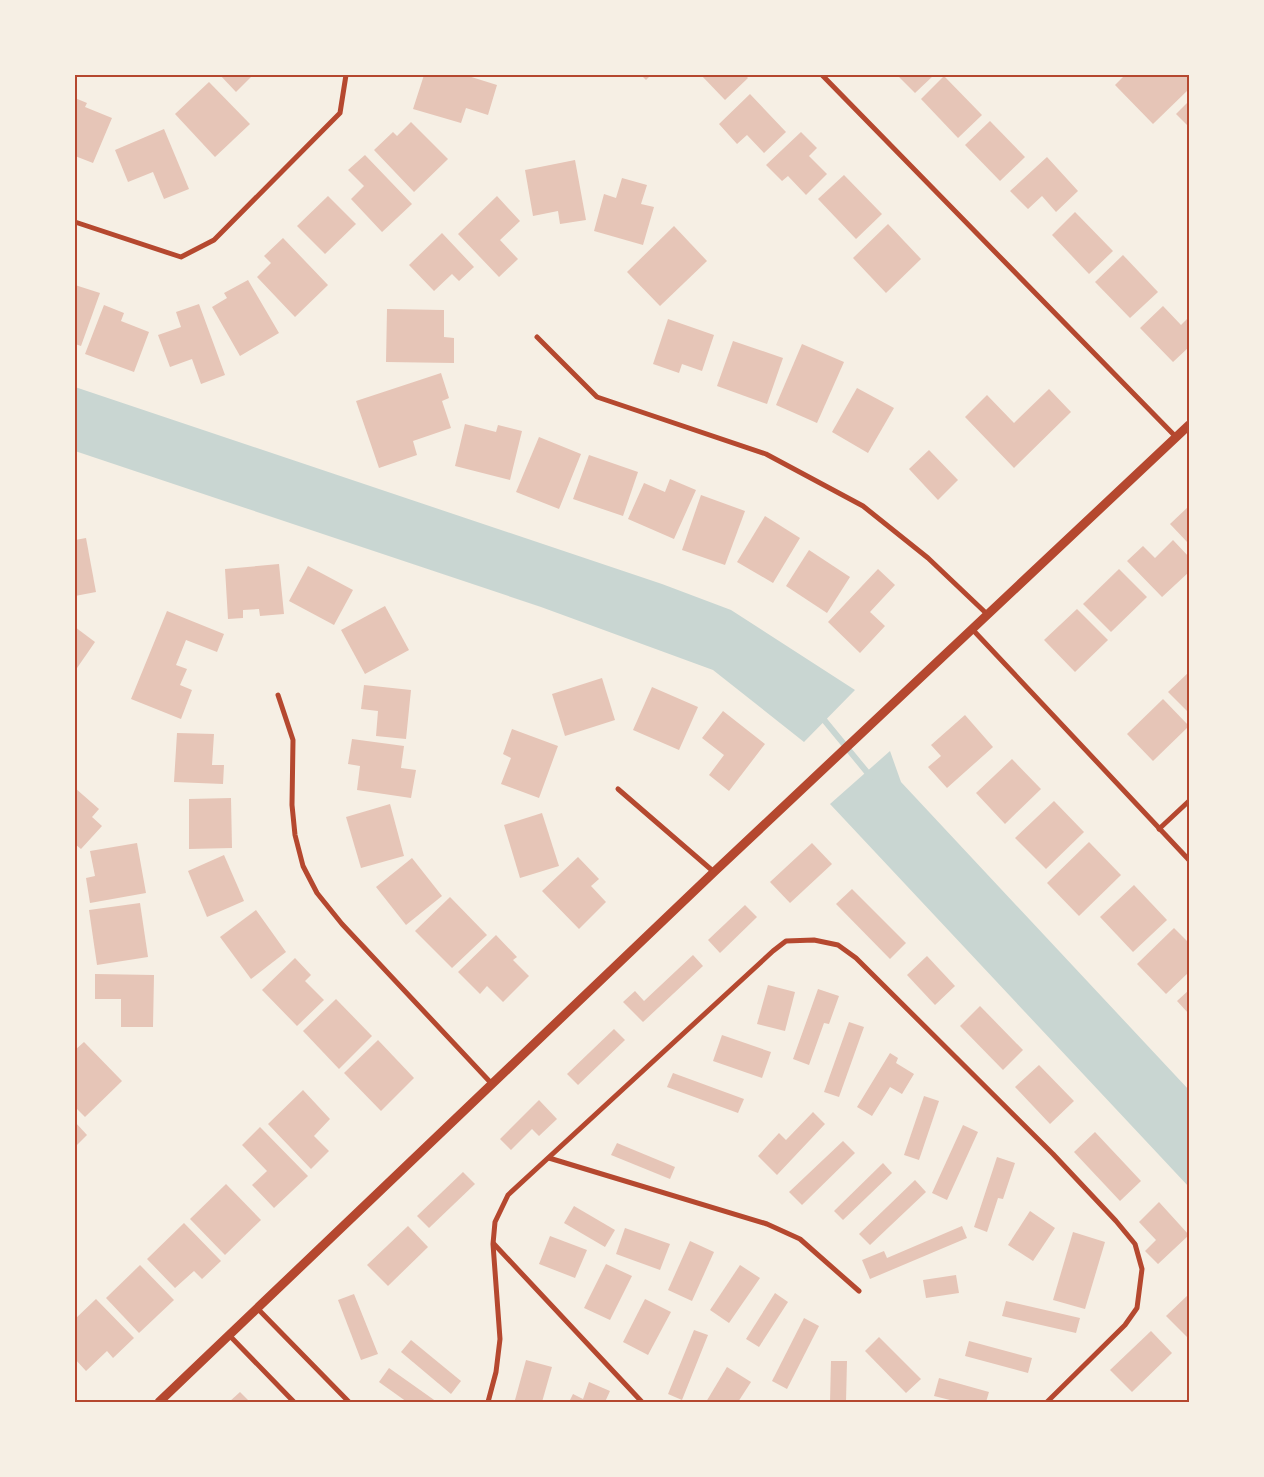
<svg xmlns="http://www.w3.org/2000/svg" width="1264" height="1477" viewBox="0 0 1264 1477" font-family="'Sofia Sans Condensed',sans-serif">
<rect width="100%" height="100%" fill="#f6efe4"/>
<g fill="#c9d6d2">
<polygon points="75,387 662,584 731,610 855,690 804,742 713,670 541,607 75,451"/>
<polygon points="890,751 901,782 1189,1090 1189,1187 830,804"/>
</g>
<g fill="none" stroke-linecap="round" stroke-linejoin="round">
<polyline stroke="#c9d6d2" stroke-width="6" points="820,715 871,777"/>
</g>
<g fill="#e6c5b7">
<polygon points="220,75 253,75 236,92"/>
<polygon points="424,75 465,75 497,85 488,115 466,108 461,123 413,109"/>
<polygon points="641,75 651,75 646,80"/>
<polygon points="701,75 745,75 748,78 725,100"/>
<polygon points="897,75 934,75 915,93"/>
<polygon points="1125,75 1189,75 1189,89 1153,124 1115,85"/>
<polygon points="944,76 982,115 958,138 921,99"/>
<polygon points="209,82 250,124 215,157 175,114"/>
<polygon points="750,94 786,132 764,153 747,135 737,144 719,124"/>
<polygon points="75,98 87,103 85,107 112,118 93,163 75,156"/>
<polygon points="1189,101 1189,127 1176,114"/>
<polygon points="990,121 1025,157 1000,181 965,145"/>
<polygon points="411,122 448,159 414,192 374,150 393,132 397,136"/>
<polygon points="164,129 189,189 164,199 153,172 128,182 115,150"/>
<polygon points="801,132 817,148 809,156 827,174 806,195 788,176 782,181 766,165"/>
<polygon points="365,155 412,204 382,232 351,199 364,186 348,170"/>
<polygon points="1047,157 1078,191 1056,212 1042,196 1028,209 1010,191"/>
<polygon points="575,160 586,220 560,224 558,211 533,216 525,170"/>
<polygon points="844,175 882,214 856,239 818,199"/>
<polygon points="622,178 647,185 641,204 654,207 643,245 594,231 604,194 616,198"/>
<polygon points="328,196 356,224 325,254 297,226"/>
<polygon points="497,196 520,221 500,240 518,259 499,277 458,234"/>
<polygon points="1075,212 1113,251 1089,274 1052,235"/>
<polygon points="888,224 921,259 886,293 853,258"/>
<polygon points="674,226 707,261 660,306 627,272"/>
<polygon points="442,233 474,267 459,281 452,274 434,291 409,265"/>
<polygon points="283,238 328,285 295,317 257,277 271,263 264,256"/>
<polygon points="1123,255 1158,292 1130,318 1095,282"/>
<polygon points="248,280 279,333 240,356 212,307 227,298 224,293"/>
<polygon points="75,285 100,293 81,346 75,344"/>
<polygon points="199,304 225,375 201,384 192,359 170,367 158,335 181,327 176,312"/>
<polygon points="104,305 124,313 121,321 149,332 134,372 85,354"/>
<polygon points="1163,306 1181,325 1189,317 1189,347 1173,362 1140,328"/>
<polygon points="387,309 444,310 444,337 454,338 454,363 386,362"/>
<polygon points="668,319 714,335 702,371 682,364 679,373 653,364"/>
<polygon points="733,341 783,358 767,404 717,386"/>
<polygon points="802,344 844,362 817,423 776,405"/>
<polygon points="441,373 449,398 442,401 451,428 413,441 417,455 379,468 356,401"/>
<polygon points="857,388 894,408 868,453 832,432"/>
<polygon points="1049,389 1071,412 1014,468 965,417 987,395 1014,423"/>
<polygon points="465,424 496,432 498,425 522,431 510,480 455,466"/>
<polygon points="539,437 581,454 559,509 516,492"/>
<polygon points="929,450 958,480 938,500 909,469"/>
<polygon points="589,455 638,472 623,516 573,499"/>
<polygon points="670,479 696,490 674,539 628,519 644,483 665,492"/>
<polygon points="701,495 745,511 725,565 682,550"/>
<polygon points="1189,506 1189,544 1170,524"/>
<polygon points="765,516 800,538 773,583 737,562"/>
<polygon points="86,538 96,592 75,596 75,540"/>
<polygon points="1173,540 1189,557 1189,572 1162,597 1127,561 1143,546 1155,558"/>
<polygon points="809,550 850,577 827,613 786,586"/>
<polygon points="279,564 284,614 260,616 259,609 243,610 243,618 228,619 225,569"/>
<polygon points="308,566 353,590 334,625 289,601"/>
<polygon points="878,569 895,585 870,612 885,626 860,653 828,622"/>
<polygon points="1119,569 1147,597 1111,632 1083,604"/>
<polygon points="385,606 409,650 365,674 341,630"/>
<polygon points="1077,609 1108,640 1075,672 1044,640"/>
<polygon points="167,611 224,634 217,652 186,640 176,665 187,669 180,685 192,690 181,719 131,699"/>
<polygon points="75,627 95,642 75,671"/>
<polygon points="1189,672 1189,713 1168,692"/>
<polygon points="602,678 615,720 565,736 552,694"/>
<polygon points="364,685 411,690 406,739 376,736 378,711 361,709"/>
<polygon points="652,687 698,707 679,750 633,730"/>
<polygon points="1163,699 1189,726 1153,761 1127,734"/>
<polygon points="723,711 765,744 729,791 709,775 724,755 702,738"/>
<polygon points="965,715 993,747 947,788 928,767 941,756 931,745"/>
<polygon points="512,729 558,746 539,798 501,784 511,758 503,754"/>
<polygon points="177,733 214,734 212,765 224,765 223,784 174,782"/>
<polygon points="352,739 404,746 401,768 416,770 411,798 357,790 360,766 348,764"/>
<polygon points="1012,759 1041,789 1005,824 976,793"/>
<polygon points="75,788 99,809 92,817 102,826 81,849 75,844"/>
<polygon points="231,798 232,848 189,849 189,799"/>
<polygon points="1054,801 1084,832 1046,869 1015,838"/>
<polygon points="390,804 404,856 361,868 346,817"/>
<polygon points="542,813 559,866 520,878 504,825"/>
<polygon points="1089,842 1121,875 1079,916 1047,883"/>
<polygon points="137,843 146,893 90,903 86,878 95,876 90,851"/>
<polygon points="812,843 832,864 790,903 770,882"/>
<polygon points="224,855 244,901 207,917 188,871"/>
<polygon points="578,857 599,879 591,886 606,902 579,929 542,891"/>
<polygon points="412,858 442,896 406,925 376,887"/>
<polygon points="1134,885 1167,920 1133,952 1100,917"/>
<polygon points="852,889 906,943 890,959 836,904"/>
<polygon points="450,897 487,935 452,968 415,931"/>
<polygon points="140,903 148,957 97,965 89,910"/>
<polygon points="745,905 757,917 720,953 708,940"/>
<polygon points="256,910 286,952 251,979 220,937"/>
<polygon points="1174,928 1189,943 1189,972 1166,994 1137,964"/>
<polygon points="496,935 517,957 513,960 529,976 503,1002 487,986 480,994 458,972"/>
<polygon points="693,955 703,966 643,1022 623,1002 635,991 644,1001"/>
<polygon points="927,956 955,986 935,1005 907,975"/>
<polygon points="295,958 311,975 305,981 324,1000 297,1026 262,990"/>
<polygon points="95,974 154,975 153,1027 121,1027 121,999 95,999"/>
<polygon points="768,985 795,992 785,1031 757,1024"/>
<polygon points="818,989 839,996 829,1024 824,1023 809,1065 793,1059"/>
<polygon points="1189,990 1189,1014 1177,1001"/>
<polygon points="336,999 372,1036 339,1069 303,1031"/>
<polygon points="980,1006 1023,1050 1003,1070 960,1026"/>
<polygon points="849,1022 864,1027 839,1097 824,1092"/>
<polygon points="614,1029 625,1040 578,1085 567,1074"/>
<polygon points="722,1035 771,1052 762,1078 713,1061"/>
<polygon points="378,1040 414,1078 381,1111 344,1073"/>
<polygon points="84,1042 122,1081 85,1117 75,1107 75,1050"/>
<polygon points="890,1053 898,1058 896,1063 914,1074 902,1094 890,1087 872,1116 857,1107"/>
<polygon points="1039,1065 1074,1101 1050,1124 1015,1087"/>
<polygon points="673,1073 744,1099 738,1113 667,1087"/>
<polygon points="303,1090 330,1119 314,1136 329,1151 311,1169 268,1124"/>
<polygon points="924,1096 939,1101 919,1160 904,1155"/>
<polygon points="539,1100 557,1119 539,1136 532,1129 511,1150 500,1139"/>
<polygon points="813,1112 825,1124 777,1175 758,1156 779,1133 786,1140"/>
<polygon points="75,1122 87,1135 75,1147"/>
<polygon points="963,1125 978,1132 947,1200 932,1193"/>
<polygon points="260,1127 308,1176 274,1208 252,1185 267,1171 242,1145"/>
<polygon points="1095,1132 1141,1181 1120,1201 1074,1152"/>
<polygon points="843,1141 855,1153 802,1205 789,1192"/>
<polygon points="617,1143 675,1167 670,1179 611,1155"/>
<polygon points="997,1157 1015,1163 1003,1199 998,1198 987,1232 974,1227"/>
<polygon points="883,1163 892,1173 843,1220 834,1211"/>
<polygon points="463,1172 475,1184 429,1228 417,1216"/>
<polygon points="915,1180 926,1192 870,1245 859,1234"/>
<polygon points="226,1184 261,1220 225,1255 190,1219"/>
<polygon points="1159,1202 1189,1235 1158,1264 1145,1251 1156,1240 1139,1222"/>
<polygon points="574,1206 615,1230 605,1247 564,1223"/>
<polygon points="1030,1211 1055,1228 1033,1261 1008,1245"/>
<polygon points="184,1223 221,1261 202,1279 194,1271 175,1288 147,1259"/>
<polygon points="408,1226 428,1247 388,1286 367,1265"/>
<polygon points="962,1226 967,1238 870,1279 862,1260 884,1251 887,1258"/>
<polygon points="625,1228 670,1244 660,1270 616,1254"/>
<polygon points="1073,1232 1105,1242 1085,1309 1053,1300"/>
<polygon points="550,1236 587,1250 575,1278 539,1264"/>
<polygon points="690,1241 714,1252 692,1301 668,1290"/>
<polygon points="606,1264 632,1276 610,1320 584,1308"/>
<polygon points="140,1265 174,1300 139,1333 106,1298"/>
<polygon points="740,1265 760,1278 729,1323 710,1310"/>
<polygon points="956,1275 959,1293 926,1298 923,1280"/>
<polygon points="775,1293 788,1302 759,1347 746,1339"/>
<polygon points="354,1294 378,1354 361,1360 338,1300"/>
<polygon points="1189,1294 1189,1335 1187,1337 1166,1316"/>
<polygon points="96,1299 134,1338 113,1358 107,1351 86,1371 75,1359 75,1319"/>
<polygon points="645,1299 671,1312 648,1355 623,1342"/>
<polygon points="1006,1301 1080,1318 1076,1333 1002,1316"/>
<polygon points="804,1318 819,1326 787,1389 772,1381"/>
<polygon points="694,1330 708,1335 682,1400 668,1394"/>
<polygon points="1151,1331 1172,1353 1132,1392 1110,1370"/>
<polygon points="879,1337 921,1379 906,1393 865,1351"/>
<polygon points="411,1340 461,1381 451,1394 401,1352"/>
<polygon points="969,1341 1032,1358 1028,1373 965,1356"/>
<polygon points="526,1360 552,1367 542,1402 523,1402 515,1400"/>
<polygon points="831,1361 847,1361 846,1402 830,1402"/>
<polygon points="727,1367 751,1382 738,1402 706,1402"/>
<polygon points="389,1368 437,1402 407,1402 379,1382"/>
<polygon points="939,1378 989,1392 986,1402 958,1402 934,1396"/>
<polygon points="589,1382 610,1391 605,1402 569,1402 573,1394 583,1399"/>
<polygon points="240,1392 250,1402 229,1402"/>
</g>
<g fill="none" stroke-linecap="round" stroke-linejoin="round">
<g stroke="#b5482f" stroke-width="5">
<polyline points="822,75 1176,437"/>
<polyline points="75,222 181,257 214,240 340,113 346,75"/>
<polyline points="537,337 597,397 766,454 863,506 928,558 988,615"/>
<polyline points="973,630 1189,860"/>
<polyline points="278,695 293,740 292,805 295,835 303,866 317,893 342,924 492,1084"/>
<polyline points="618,789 714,872"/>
<polyline points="1159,829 1189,801"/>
<polyline points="549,1158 767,1224 800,1239 859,1291"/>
<polyline points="494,1244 642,1402"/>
<polyline points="257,1308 349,1402"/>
<polyline points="229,1335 294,1402"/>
<polyline points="488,1402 496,1372 500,1339 493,1244 495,1222 508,1195 773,951 786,941 814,940 838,945 856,958 1053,1154 1116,1221 1135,1244 1142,1269 1137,1308 1125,1325 1047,1402"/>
</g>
<polyline stroke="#b5482f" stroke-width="9" points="159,1402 714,872 1189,425"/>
</g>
<rect width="1264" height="1477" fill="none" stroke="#f6efe4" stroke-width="152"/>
<rect x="76" y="76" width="1112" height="1325" fill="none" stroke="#b5482f" stroke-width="2"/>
</svg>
